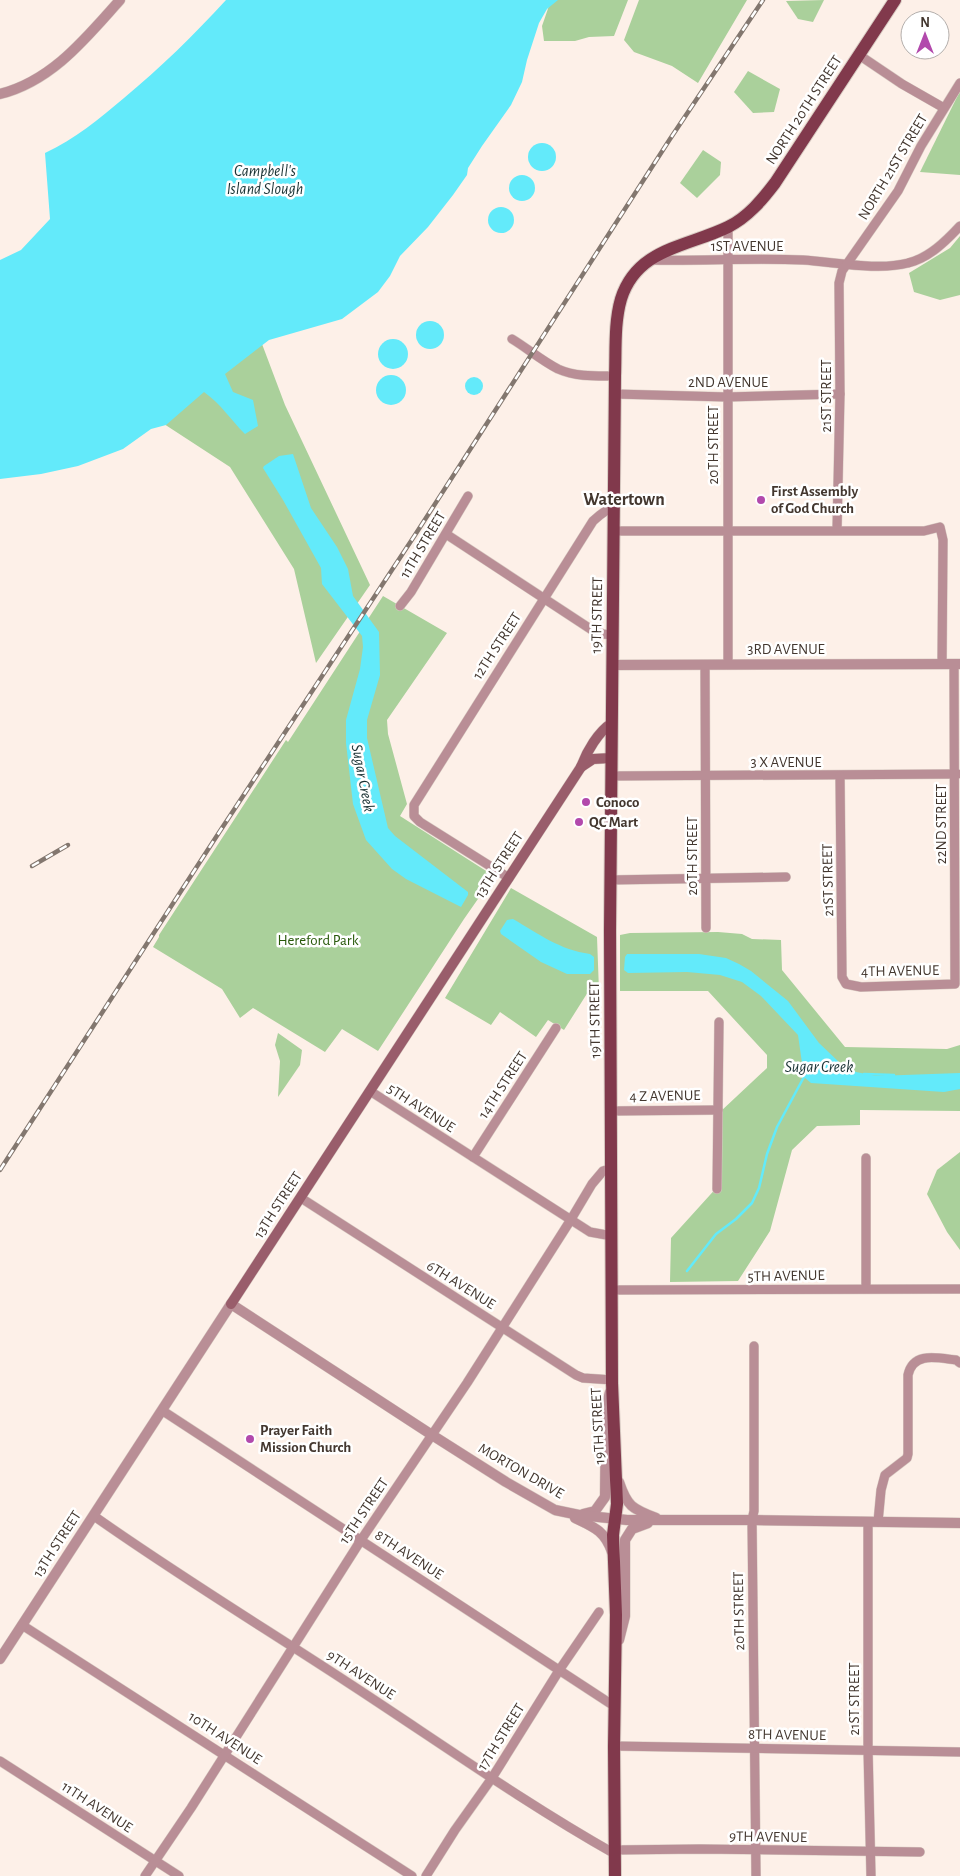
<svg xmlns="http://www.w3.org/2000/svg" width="960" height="1876" viewBox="0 0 960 1876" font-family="'Alegreya Sans',sans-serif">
<rect width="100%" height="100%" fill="#fdf0e8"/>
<g fill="#aad09b">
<polygon points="551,0 628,0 614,36 589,37 575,41 544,41 542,26"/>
<polygon points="639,0 747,0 698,83 672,66 634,52 624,40"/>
<polygon points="824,0 813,22 798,19 786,1"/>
<polygon points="748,71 780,89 774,112 753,113 734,92"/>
<polygon points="960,92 960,175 920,172 957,97"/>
<polygon points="703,150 721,162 720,175 697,198 680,183"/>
<polygon points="960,236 960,295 940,300 914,292 909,273 950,248"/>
<polygon points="259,336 285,405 370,585 316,663 294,569 230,467 141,409"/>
<polygon points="383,596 447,633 387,720 388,734 407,804 400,816 494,876 464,919 378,1051 342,1029 325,1052 253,1008 240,1018 222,989 153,947 159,937 159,935 286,740 288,742"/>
<polygon points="511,888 597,937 599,991 588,992 564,1030 548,1020 536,1037 500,1012 491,1025 445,998"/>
<polygon points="718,932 742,934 752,939 781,940 782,970 845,1047 947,1049 960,1045 960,1111 860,1110 860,1125 817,1126 792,1150 770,1231 738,1281 670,1282 671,1238 719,1185 720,1112 767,1068 767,1055 708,991 620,991 620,935 630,933"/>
<polygon points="278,1033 302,1050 300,1065 278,1097 280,1061 275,1045"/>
<polygon points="960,1152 960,1250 947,1232 927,1194 937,1170"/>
</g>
<g fill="#63eafa">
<path d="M226 0H558L547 9 539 23 527 60 522 82 511 105 482 146 468 168 467 175 453 195 428 227 400 256 390 276 378 292 342 319 269 340 225 374 233 392 253 400 258 426 245 434C230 419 221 404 204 392L166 425 151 429 123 449 78 466 41 474 0 479V260L21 250 50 219 45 153C75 139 99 119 124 98 160 68 194 35 226 0Z"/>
<circle cx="542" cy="157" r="14"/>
<circle cx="522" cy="188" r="13"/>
<circle cx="501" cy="220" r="13"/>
<circle cx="430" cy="335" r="14"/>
<circle cx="393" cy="354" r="15"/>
<circle cx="391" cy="390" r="15"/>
<circle cx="474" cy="386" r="9"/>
<polygon points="293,454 311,508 337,547 348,569 353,596 379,632 380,675 367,720 367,738 388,828 395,836 468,892 468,895 461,907 406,879 392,869 366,840 353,804 346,743 346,720 360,669 363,647 362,636 322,584 321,568 283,500 263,468 264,466 279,456"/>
<path d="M513 919C539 934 560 950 590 954L594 957V970L590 974H567L541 962 501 934 500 931 507 920Z"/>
<polygon points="627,954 699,954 726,958 739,964 751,971 788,1001 819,1043 840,1063 856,1072 876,1076 960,1073 960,1089 944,1092 811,1083 804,1077 798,1035 761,996 742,982 720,975 687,972 628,973 624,970 625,957"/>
</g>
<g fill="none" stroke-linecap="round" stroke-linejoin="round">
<g stroke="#63eafa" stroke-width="2.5">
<polyline points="864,1074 894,1075"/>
<polyline points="687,1271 716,1234 736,1219 752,1203 759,1188 767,1154 777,1127 805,1075"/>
</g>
<defs>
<g id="minor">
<polyline points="859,55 902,84 944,108"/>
<path d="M651 260C701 261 752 258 803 260 835 262 878 271 908 263 929 258 946 241 960 226"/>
<path d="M512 339C527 348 542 361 558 369 576 377 596 376 615 376"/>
<polyline points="615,394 727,397 840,394"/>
<polyline points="837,530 840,394 839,283 842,271 898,191 921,146 960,83"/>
<polyline points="614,531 924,531 940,527 943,540 942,664"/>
<polyline points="446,534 592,630 603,634 613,635"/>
<polyline points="400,606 411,592 468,496"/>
<polyline points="728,664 728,227"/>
<polyline points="705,665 706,928"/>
<polyline points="611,776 958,774"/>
<polyline points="840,776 842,977 846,984 861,987 955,984 954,664"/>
<polyline points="509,878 420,822 414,816 414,805 593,521 600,515 614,505"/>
<polyline points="610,880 786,877"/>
<polyline points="370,1091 590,1232 612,1236"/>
<polyline points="612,1111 718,1110"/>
<polyline points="473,1157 556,1028"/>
<polyline points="717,1189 719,1022"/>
<polyline points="301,1198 576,1375 583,1378 613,1380"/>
<polyline points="866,1288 866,1158"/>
<polyline points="612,1290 960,1289"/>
<polyline points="754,1346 754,1511 752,1520 756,1876"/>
<polyline points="163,1411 614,1706"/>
<path d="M94 1516C176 1574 263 1627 347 1682 436 1740 523 1802 615 1854"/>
<polyline points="868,1522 868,1749 871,1876"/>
<path d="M878 1522 881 1490 885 1475 907 1458 908 1454V1375C913 1351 938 1358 956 1360L960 1363"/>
<polyline points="22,1625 412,1876"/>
<polyline points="614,1746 960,1752"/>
<polyline points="0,1761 179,1876"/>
<polyline points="615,1850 700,1849 920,1852"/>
<polyline points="145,1876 191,1808 361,1540 467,1383 570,1221 592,1184 603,1171 612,1168"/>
<polyline points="426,1876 455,1830 492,1778 560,1669 599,1612"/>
</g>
<g id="tertiary">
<path d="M0 94C52 81 86 38 120 0"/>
<polyline points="612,665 960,664"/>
<path d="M619 1482C627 1506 632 1509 656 1518"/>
<polyline points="583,1514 595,1511 605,1497 606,1407 610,1392"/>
<path d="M575 1518C594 1527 605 1531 612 1552"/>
<polyline points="619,1640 625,1616 625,1540 632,1529 648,1523"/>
<polyline points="0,1659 231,1304 432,1435 506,1482 555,1510 579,1515 627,1520 752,1520 960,1523"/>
</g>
<g id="secondary">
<polyline points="581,767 593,759 611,758"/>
<path d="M231 1304 581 767C587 751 598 732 612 723"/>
</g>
<path id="primary" d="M615 1876 614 1746 616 1615 613 1535 617 1504 612 1383 610 931 615 376C616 351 614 323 621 299 637 248 687 247 728 227 748 217 762 200 775 183L895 0"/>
</defs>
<use href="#minor" stroke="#d8cbc3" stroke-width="10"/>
<use href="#tertiary" stroke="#d8cbc3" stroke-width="11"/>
<use href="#secondary" stroke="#d8cbc3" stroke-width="11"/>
<use href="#primary" stroke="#d8cbc3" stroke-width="14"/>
<use href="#minor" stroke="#b98e96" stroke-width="9"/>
<use href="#tertiary" stroke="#b98e96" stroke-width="10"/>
<use href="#secondary" stroke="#995d6b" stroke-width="10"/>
<use href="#primary" stroke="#81394c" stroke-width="12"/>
<defs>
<g id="rail">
<polyline points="32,866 68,845"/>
<polyline points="0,1170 220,831 415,535 670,139 763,0"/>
</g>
</defs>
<use href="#rail" stroke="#83776f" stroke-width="4.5"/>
<use href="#rail" stroke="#fff" stroke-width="2.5" stroke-dasharray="8" stroke-linecap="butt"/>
</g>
<g fill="#b249ac" stroke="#fff" stroke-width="2">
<circle cx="761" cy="500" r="5"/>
<circle cx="586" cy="802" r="5"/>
<circle cx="579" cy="822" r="5"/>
<circle cx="250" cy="1439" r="5"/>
</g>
<g text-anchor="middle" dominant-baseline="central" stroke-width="5" stroke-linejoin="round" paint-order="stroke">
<g font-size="15" fill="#43372f" stroke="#fff">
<text transform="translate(804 110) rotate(-57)">NORTH 20TH STREET</text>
<text transform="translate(893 167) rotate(-59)">NORTH 21ST STREET</text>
<text x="747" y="246">1ST AVENUE</text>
<text x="728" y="382">2ND AVENUE</text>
<text transform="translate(826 396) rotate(-90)">21ST STREET</text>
<text transform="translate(713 445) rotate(-90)">20TH STREET</text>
<text transform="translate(423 545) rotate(-59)">11TH STREET</text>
<text transform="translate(597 615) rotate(-89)">19TH STREET</text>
<text transform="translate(497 646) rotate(-57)">12TH STREET</text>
<text x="786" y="649">3RD AVENUE</text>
<text x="786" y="762">3 X AVENUE</text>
<text transform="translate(941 824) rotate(-90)">22ND STREET</text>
<text transform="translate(692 856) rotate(-90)">20TH STREET</text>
<text transform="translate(499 865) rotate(-57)">13TH STREET</text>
<text transform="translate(828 880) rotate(-91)">21ST STREET</text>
<text transform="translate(900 971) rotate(-1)">4TH AVENUE</text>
<text transform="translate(595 1020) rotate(-91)">19TH STREET</text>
<text transform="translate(503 1085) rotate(-57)">14TH STREET</text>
<text transform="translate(665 1096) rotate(-1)">4 Z AVENUE</text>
<text transform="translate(421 1108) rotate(33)">5TH AVENUE</text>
<text transform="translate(278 1205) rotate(-57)">13TH STREET</text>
<text transform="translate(786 1276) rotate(-1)">5TH AVENUE</text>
<text transform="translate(461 1285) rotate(32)">6TH AVENUE</text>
<text transform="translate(598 1426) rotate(-93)">19TH STREET</text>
<text transform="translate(521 1471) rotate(30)">MORTON DRIVE</text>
<text transform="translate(364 1511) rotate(-56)">15TH STREET</text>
<text transform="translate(57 1544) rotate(-57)">13TH STREET</text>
<text transform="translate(409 1555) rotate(33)">8TH AVENUE</text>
<text transform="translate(739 1611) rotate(-91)">20TH STREET</text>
<text transform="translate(361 1675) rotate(33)">9TH AVENUE</text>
<text transform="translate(854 1699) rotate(-90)">21ST STREET</text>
<text transform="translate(787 1735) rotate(1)">8TH AVENUE</text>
<text transform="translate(501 1737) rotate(-58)">17TH STREET</text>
<text transform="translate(225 1738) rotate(33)">10TH AVENUE</text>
<text transform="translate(97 1807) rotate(33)">11TH AVENUE</text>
<text transform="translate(768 1837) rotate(1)">9TH AVENUE</text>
</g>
<g font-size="15" font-weight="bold" fill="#43372f" stroke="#fff" text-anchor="start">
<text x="771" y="491">First Assembly<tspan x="771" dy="17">of God Church</tspan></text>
<text x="596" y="802">Conoco</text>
<text x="589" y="822">QC Mart</text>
<text x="260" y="1430">Prayer Faith<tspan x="260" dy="17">Mission Church</tspan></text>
</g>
<g font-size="15" fill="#28590a" stroke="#fff">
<text x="318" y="940">Hereford Park</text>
</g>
<g font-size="16" font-style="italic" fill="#193133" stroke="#fff">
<text x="265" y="171">Campbell's<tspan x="265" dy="18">Island Slough</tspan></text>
<text transform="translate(363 778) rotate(79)">Sugar Creek</text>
<text x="819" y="1067">Sugar Creek</text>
</g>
<g font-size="18" font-weight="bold" fill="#43372f" stroke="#fff">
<text x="624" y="500">Watertown</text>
</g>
</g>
<g transform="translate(925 35)"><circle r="24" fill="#ffffff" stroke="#b4afac"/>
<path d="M0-4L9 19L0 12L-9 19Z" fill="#b249ac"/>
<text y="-8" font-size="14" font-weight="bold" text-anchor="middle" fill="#43372f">N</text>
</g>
</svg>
